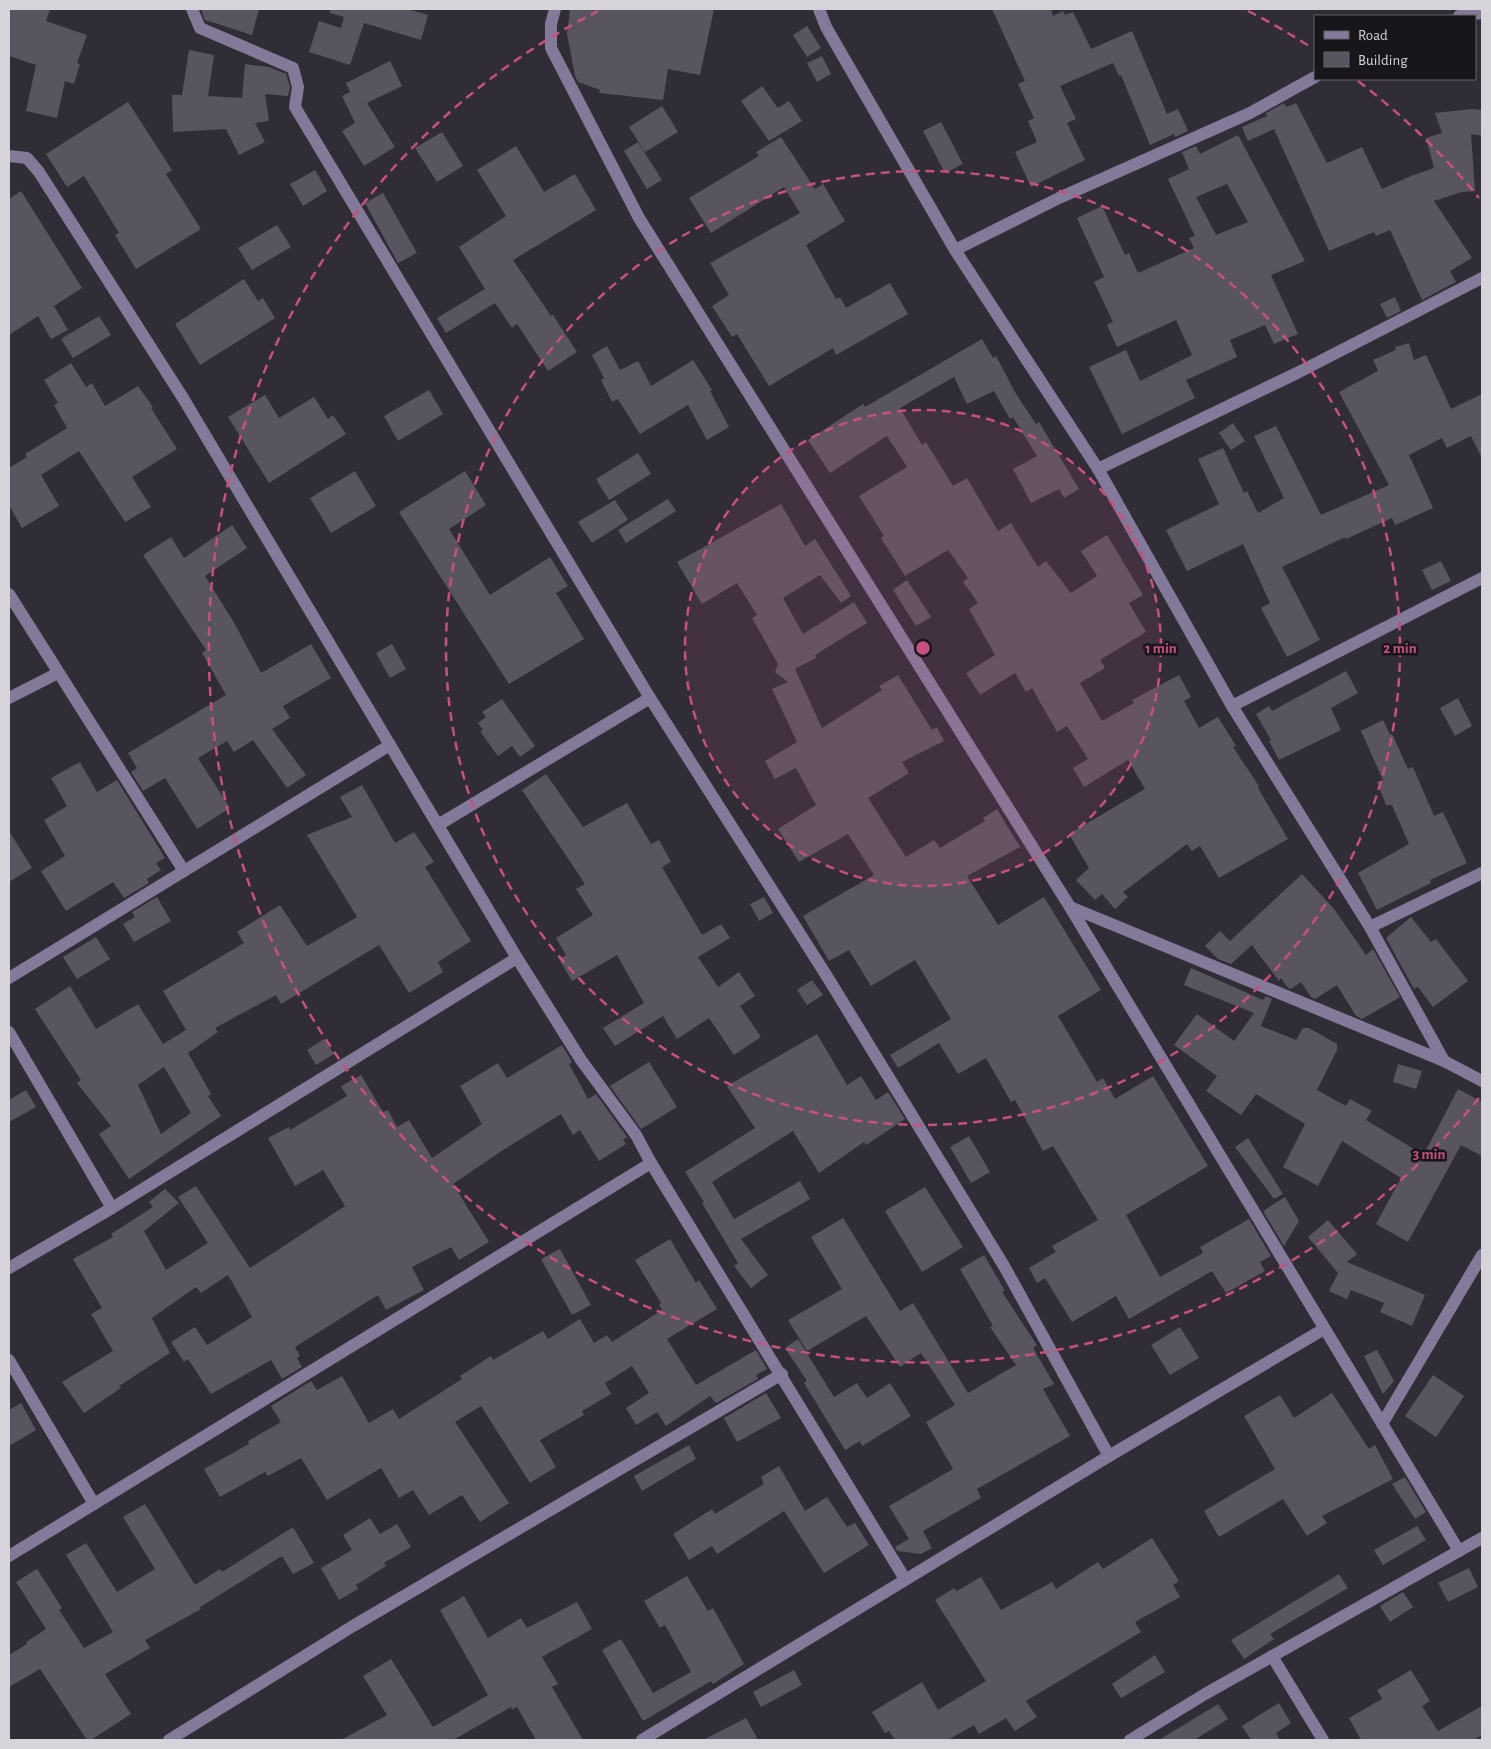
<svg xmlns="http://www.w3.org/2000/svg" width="1491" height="1749" viewBox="0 0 1491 1749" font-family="'Alegreya Sans',sans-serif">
<rect width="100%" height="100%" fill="#302d37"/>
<g fill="#595560" fill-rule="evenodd">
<polygon points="9,9 50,9 46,21 87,35 77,63 80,64 74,84 65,81 57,118 26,111 36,65 9,56"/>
<polygon points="201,9 259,9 252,35 205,20"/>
<polygon points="330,9 408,9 428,15 421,40 364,23 350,65 309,52 319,21 341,28 344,17 330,13"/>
<polygon points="570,9 714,9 700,75 668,69 663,100 599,93 600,90 578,82 575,76 567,34"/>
<polygon points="992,9 1051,9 1053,16 1063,11 1065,15 1073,12 1091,49 1132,31 1167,114 1178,109 1188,131 1175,137 1174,134 1150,145 1121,75 1119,76 1113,63 1060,86 1076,119 1067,123 1085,160 1031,187 1015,152 1037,142 1028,121 1034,118 1018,84 1025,81"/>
<polygon points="807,26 821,48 807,57 793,35"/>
<polygon points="189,50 214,55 208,96 242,98 245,64 269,67 286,74 290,87 288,96 265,94 269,121 255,123 265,142 239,155 226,129 173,132 172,95 182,95"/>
<polygon points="822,56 831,74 817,82 807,63"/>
<polygon points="390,61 402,86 367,103 395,147 364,166 342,131 355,123 342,96 350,92 346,83"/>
<polygon points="762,86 778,108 789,101 802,121 769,141 741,101"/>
<polygon points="128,102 172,170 166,174 201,229 136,269 115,235 119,233 84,176 67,187 46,154"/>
<polygon points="1284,103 1286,107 1296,103 1327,163 1362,147 1382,189 1411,176 1434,168 1426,138 1442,133 1435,113 1472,109 1482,110 1482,136 1471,134 1475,191 1462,192 1434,201 1472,258 1450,271 1456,282 1422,300 1390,230 1376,236 1374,232 1329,251 1274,129 1248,141 1242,127 1267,116 1266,113"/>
<polygon points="662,106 678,132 645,152 629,127"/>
<polygon points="941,122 963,164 945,173 923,131"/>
<polygon points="442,132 463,166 437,182 415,148"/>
<path d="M1238 135 1305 261 1271 275 1298 334 1274 344 1265 325 1230 340 1237 357 1186 380 1195 398 1122 434 1089 367 1126 350 1140 381 1192 355 1176 320 1117 347 1107 325 1113 322 1094 282 1104 277 1077 218 1102 206 1125 255 1129 253 1138 273 1194 248 1189 238 1195 236 1168 179 1189 169 1182 152 1196 146 1200 154ZM1227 184 1248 222 1216 235 1196 197Z"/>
<polygon points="781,137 815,189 823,184 845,221 806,245 836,299 840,297 846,308 890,283 908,314 836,355 833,348 769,386 737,334 732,337 712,306 729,295 710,263 800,213 784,187 711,233 689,198 759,156 756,152"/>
<polygon points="638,142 662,180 647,189 624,151"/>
<polygon points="516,146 544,192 575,174 596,210 513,260 551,316 553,315 577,352 548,371 517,324 512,328 495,303 446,333 437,318 485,289 459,247 506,216 477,170"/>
<polygon points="315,170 327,191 303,206 290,184"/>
<polygon points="21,191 82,288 54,306 68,330 51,339 38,316 9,335 9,199"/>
<polygon points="383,193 417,253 398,263 365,203"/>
<polygon points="277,225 291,247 252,270 238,248"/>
<polygon points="244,279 258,301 263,298 275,318 200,365 175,324"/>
<polygon points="1395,297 1401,311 1387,318 1380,304"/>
<polygon points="99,316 111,335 73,358 61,339"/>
<polygon points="982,339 993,358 996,356 1016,394 1036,424 1039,422 1079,489 1064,498 1059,489 1031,503 1013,469 1037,456 1013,417 1010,419 994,391 967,404 954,377 900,408 922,445 926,442 953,486 967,478 998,531 1011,523 1038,567 1046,561 1071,593 1097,576 1081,551 1107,535 1143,595 1129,603 1146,632 1100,660 1105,668 1080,683 1102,721 1134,703 1132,700 1179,675 1191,697 1184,701 1199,728 1218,717 1236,746 1233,747 1259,786 1258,788 1288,839 1219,878 1200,846 1192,851 1187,844 1123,892 1128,897 1115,909 1102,894 1095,900 1076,880 1089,868 1069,834 1145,789 1128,760 1084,787 1073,768 1088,759 1067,726 1057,732 1032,688 1026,692 1015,673 980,695 966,673 995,655 969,609 978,603 963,582 968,578 948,550 905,576 881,538 884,536 859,496 907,467 891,442 887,436 830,473 808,440 863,404 865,407"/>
<polygon points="1409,343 1414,360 1426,355 1451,409 1482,394 1482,458 1471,436 1447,448 1442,438 1409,455 1433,508 1395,525 1392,518 1346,539 1345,537 1282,567 1320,640 1287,657 1261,608 1270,603 1243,544 1187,571 1166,530 1219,504 1198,459 1223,448 1244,493 1247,491 1258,513 1284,498 1254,436 1276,426 1321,515 1389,485 1339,392 1378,371 1373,360 1396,350 1395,347"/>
<polygon points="607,346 620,370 638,361 651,386 693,360 712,390 710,391 729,427 707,440 688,405 640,434 618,399 612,402 601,380 604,378 592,355"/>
<polygon points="71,363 86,387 92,383 105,406 138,386 153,407 151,408 177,449 132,477 151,507 125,522 79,451 41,475 59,506 22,528 9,505 9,468 27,457 25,454 67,428 54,405 58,403 44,380"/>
<polygon points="429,390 443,414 398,441 384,416"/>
<polygon points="265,395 279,418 314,397 328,419 333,415 346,434 269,483 228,417"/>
<polygon points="1233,423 1245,441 1231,450 1219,433"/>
<polygon points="638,453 651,474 609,500 596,479"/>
<polygon points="355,471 376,506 331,533 310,498"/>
<polygon points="465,471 486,505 449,529 490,595 550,557 568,586 556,593 584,639 509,684 399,512"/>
<polygon points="668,499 676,511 626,543 618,530"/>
<polygon points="615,500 628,520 592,543 578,522"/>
<polygon points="781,504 805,546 815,539 851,596 841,603 820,575 783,598 803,634 854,602 867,623 815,655 816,658 795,669 822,728 882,690 879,686 898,675 932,730 937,727 944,741 902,762 909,773 868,798 906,857 934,840 940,848 985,821 983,818 997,809 1020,847 967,876 998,925 1044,897 1101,990 1058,1016 1097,1082 1103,1078 1115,1099 1153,1076 1208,1166 1126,1215 1160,1277 1203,1253 1200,1247 1249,1219 1271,1256 1260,1262 1265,1271 1226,1293 1212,1271 1129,1319 1116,1296 1072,1322 1045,1278 1037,1283 1029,1268 1056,1252 1052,1246 1098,1220 1053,1146 1043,1151 1015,1100 1011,1102 986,1058 958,1074 939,1043 898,1068 890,1055 951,1019 915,960 871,986 849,950 829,961 803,916 874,875 848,834 799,862 778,829 816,805 796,768 775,779 765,761 797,742 772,689 788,682 775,672 778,664 752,618 757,615 737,583 702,604 677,562"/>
<polygon points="232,525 247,548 205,576 233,621 261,673 311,644 331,678 283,706 290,718 272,729 306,775 287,788 253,740 234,752 227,741 198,758 230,808 197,829 165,778 143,791 131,772 137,768 128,753 226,695 202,653 206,650 143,555 171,537 184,558"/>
<polygon points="1441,561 1451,581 1432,590 1422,570"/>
<polygon points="907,580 931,617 916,626 893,590"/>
<polygon points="392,644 406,669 390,678 376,653"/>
<polygon points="1346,671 1358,693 1331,708 1341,730 1279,760 1269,741 1271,740 1256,714 1269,706 1272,711"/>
<polygon points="1458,698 1472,726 1455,736 1440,708"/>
<polygon points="502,699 535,746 520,757 512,746 498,756 480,731 483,730 478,723 486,717 482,712"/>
<polygon points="1383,720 1390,735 1392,734 1408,769 1413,767 1434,816 1443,812 1467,863 1430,880 1431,883 1377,910 1358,873 1409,844 1392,805 1386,805 1377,782 1383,780 1361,731"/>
<polygon points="80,762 97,792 117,780 165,858 156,863 161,870 147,879 149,883 124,898 113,882 66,911 41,871 65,856 44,820 67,806 51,778"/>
<polygon points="546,774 583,827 627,803 651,844 659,840 671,862 662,867 702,935 721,924 730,938 698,957 718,987 739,972 755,996 740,1006 761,1037 734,1055 709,1018 677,1039 663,1016 615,1046 603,1028 644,1003 617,955 572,981 559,959 566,955 556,938 593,915 576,889 585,884 522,790"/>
<path d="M362 785 395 843 414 832 434 862 425 867 471 941 438 962 443 972 409 993 379 945 281 1004 276 995 215 1028 218 1032 188 1053 211 1094 208 1096 221 1116 129 1179 99 1134 111 1126 77 1083 81 1080 35 1009 70 986 96 1029 138 1004 163 1044 186 1030 163 991 244 943 237 932 280 905 307 946 357 917 307 835 352 817 340 797ZM164 1067 191 1113 161 1134 138 1085Z"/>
<polygon points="9,831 32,868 9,882"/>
<polygon points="1302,874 1334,909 1366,955 1373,949 1400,997 1362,1019 1356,1016 1337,985 1315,999 1311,997 1301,982 1291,989 1288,988 1281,978 1279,981 1252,945 1231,964 1218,959 1205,946 1220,931 1230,941"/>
<polygon points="157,897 171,921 134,942 123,924 135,917 132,912"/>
<polygon points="764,897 773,913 759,921 750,904"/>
<polygon points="1411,917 1431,942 1436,939 1468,981 1433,1007 1418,987 1414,989 1386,938"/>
<polygon points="96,937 110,959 77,979 63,957"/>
<polygon points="1191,968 1263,1000 1266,996 1272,999 1261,1026 1296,1040 1303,1028 1309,1028 1337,1044 1337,1050 1317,1090 1346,1106 1350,1099 1372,1111 1366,1120 1419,1152 1424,1154 1458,1089 1482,1102 1482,1156 1461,1145 1408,1242 1376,1224 1401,1178 1342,1141 1318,1186 1283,1167 1305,1124 1256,1094 1241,1115 1206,1091 1217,1076 1174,1045 1197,1014 1234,1041 1254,1013 1184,985"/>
<polygon points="812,980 823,995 807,1005 797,990"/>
<polygon points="817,1034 847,1085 861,1076 876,1100 888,1092 905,1119 866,1145 864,1142 819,1173 793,1131 712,1182 734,1219 800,1181 810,1199 741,1239 768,1275 751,1288 734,1266 738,1263 702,1203 704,1202 685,1172 755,1128 727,1086"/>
<polygon points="324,1039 334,1054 316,1065 307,1050"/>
<polygon points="562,1045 572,1062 569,1064 588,1099 596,1094 627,1137 623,1140 626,1144 599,1161 580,1130 573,1135 561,1114 500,1152 453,1184 489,1242 459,1260 451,1247 412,1267 424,1290 386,1310 378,1295 295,1347 300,1356 297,1358 302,1367 282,1379 271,1360 211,1394 188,1359 184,1362 171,1342 195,1327 207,1345 252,1317 228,1275 201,1293 196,1287 152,1318 170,1353 119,1386 121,1388 84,1413 62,1382 113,1351 91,1314 102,1308 73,1259 113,1237 111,1234 153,1207 149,1202 165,1189 179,1203 144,1231 166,1270 208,1243 178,1197 196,1186 250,1268 345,1206 323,1170 295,1186 268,1138 289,1127 290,1130 347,1096 341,1086 361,1075 383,1112 388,1110 397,1127 409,1120 432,1158 482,1124 460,1086 498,1063 507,1078"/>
<polygon points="649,1062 677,1107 641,1129 610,1086"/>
<polygon points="1398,1064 1422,1071 1416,1089 1393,1082"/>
<polygon points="26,1090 36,1107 9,1122 9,1100"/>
<polygon points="969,1136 990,1172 971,1183 950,1147"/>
<polygon points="1248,1138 1283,1194 1274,1199 1235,1147"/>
<polygon points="925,1187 963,1247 922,1272 885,1211"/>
<polygon points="1285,1197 1299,1221 1284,1246 1263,1211"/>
<polygon points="843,1218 900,1311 913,1303 968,1393 1016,1365 990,1327 993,1326 960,1269 984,1255 1005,1291 1002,1292 1037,1345 1033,1348 1054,1384 1043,1389 1070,1436 977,1489 981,1498 923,1531 932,1548 921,1554 897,1551 895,1547 909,1539 889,1506 953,1469 926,1422 955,1405 921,1353 900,1367 866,1316 807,1351 788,1320 842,1289 811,1237"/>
<polygon points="1328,1220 1357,1254 1347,1262 1425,1295 1412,1326 1380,1312 1384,1303 1351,1290 1347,1299 1329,1291 1338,1273 1308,1237"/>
<polygon points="670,1239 696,1283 699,1280 717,1309 667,1339 696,1385 756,1350 767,1369 756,1375 758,1379 716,1403 710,1396 666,1426 657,1412 636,1425 626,1408 649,1393 632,1366 605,1383 611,1394 582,1411 584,1415 540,1440 556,1467 530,1483 481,1406 455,1422 509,1503 480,1522 462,1495 429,1515 413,1490 399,1498 381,1468 327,1500 301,1458 268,1476 265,1472 220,1497 204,1469 249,1444 248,1441 281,1422 271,1406 311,1381 317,1390 342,1376 369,1423 393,1409 399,1419 462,1379 460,1376 491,1356 493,1360 543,1331 548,1339 580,1319 594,1343 607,1335 612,1342 662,1310 659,1305 661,1303 635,1260"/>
<polygon points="560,1249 591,1305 572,1315 541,1259"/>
<polygon points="1180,1327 1199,1358 1170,1375 1151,1345"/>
<polygon points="798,1339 834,1397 857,1383 867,1398 890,1383 911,1416 862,1446 860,1441 845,1450 804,1383 807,1381 785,1348"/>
<polygon points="1377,1350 1394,1381 1383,1394 1364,1356"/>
<polygon points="1433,1375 1464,1396 1436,1437 1405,1416"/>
<polygon points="766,1393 781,1418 737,1442 724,1418"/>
<polygon points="1332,1393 1369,1449 1375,1445 1393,1479 1322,1516 1327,1523 1307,1536 1283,1499 1219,1537 1204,1511 1275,1469 1244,1416 1280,1395 1294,1418"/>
<polygon points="21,1403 36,1430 9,1446 9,1410"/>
<polygon points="689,1445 696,1459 642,1491 634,1476"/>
<polygon points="779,1466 805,1511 827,1497 847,1527 855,1523 869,1545 824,1573 784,1511 717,1554 712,1546 689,1560 673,1534 712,1509 715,1514 764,1484 761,1477"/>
<polygon points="1405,1477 1426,1512 1415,1519 1392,1484"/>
<polygon points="145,1504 195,1585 220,1569 222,1572 293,1527 314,1563 293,1574 282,1556 200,1607 201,1609 145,1640 150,1648 105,1674 131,1714 91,1740 87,1740 40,1669 9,1687 9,1655 27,1644 26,1642 46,1629 16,1582 37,1569 62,1608 59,1610 84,1648 113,1632 66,1555 86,1543 117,1592 155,1569 123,1517"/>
<polygon points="370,1518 380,1534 397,1524 411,1547 384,1563 386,1566 356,1585 358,1589 339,1600 321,1568 352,1550 343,1535"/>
<polygon points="1417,1526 1426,1540 1383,1565 1374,1550"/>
<polygon points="1152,1538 1179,1581 1173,1585 1180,1597 1135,1622 1141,1632 1026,1701 1037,1717 1015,1731 1006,1718 979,1734 974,1725 948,1740 895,1740 889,1731 885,1733 872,1712 922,1682 938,1710 986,1681 935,1600 954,1588 957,1591 981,1577 1001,1610 1052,1582 1056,1589 1098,1562 1103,1569"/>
<polygon points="1469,1568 1478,1587 1448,1602 1438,1583"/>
<polygon points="1339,1574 1348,1588 1270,1634 1274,1639 1244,1659 1231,1640"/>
<polygon points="687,1576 708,1611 713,1608 744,1664 713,1684 711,1681 643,1721 602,1650 621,1639 653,1693 691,1672 665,1625 660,1628 644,1601"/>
<polygon points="1403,1592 1413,1607 1390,1622 1380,1606"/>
<polygon points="464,1596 488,1638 521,1618 527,1628 577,1602 592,1629 542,1657 558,1684 552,1687 583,1740 536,1740 517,1707 512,1710 511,1707 453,1740 341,1740 387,1715 363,1676 391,1659 433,1727 488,1695 440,1610"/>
<polygon points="1155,1655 1165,1672 1121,1698 1112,1684"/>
<polygon points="794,1670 802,1685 761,1707 753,1692"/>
<polygon points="1411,1670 1430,1701 1422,1706 1438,1731 1482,1706 1482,1735 1473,1740 1361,1740 1349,1718 1382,1699 1377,1690"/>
<polygon points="1279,1703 1291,1723 1276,1733 1280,1740 1251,1740 1242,1726"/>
<polygon points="1218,1704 1228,1719 1194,1740 1159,1740"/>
<polygon points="746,1718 758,1740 703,1740"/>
</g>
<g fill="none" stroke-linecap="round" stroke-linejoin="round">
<g stroke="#837998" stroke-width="12">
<polyline points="192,9 200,28 293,68 298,87 295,107 650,698 828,978 1004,1266 1109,1456"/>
<polyline points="555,9 551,24 551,48 639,218 1070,907 1459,1551"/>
<polyline points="819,9 826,27 955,250 1059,198 1250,113 1315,77"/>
<polyline points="1459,16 1482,13"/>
<polyline points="9,156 27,158 39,172 183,398 517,958 581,1060 636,1135 651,1163 905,1579"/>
<polyline points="955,250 1098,469 1232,706 1370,927 1444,1061"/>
<polyline points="1098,469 1299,372 1482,278"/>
<polyline points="9,594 184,871"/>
<polyline points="9,698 58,673"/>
<polyline points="1232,706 1482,578"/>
<polyline points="438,825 650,698"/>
<polyline points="1070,907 1444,1061 1482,1081"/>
<polyline points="1370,927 1482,873"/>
<polyline points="9,978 390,745"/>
<polyline points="9,1032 112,1208"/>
<polyline points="9,1268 112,1208 517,958"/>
<polyline points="9,1360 94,1504"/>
<polyline points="1382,1424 1482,1255"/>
<polyline points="9,1556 651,1163"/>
<polyline points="1272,1656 1323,1740"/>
<polyline points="169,1740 353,1626 782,1374"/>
<polyline points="642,1740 1109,1456 1324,1329"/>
<polyline points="1130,1740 1205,1694 1482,1538"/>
</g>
</g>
<circle cx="923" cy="648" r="238" fill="#c85081" fill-opacity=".12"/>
<g fill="none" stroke="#c85081" stroke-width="2.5" stroke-dasharray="9 6">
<circle cx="923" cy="648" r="238"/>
<circle cx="923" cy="648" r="477"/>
<path d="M1479 1098A715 715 0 1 1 598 11M1248 11A715 715 0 0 1 1312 48M1358 81A715 715 0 0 1 1479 198"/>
</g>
<circle cx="923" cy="648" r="8" fill="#c85081" stroke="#18161b" stroke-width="2.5"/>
<g font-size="15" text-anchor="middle" font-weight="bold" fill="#c85081" stroke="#18161b" stroke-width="5" stroke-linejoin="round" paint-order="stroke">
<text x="1161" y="653">1 min</text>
<text x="1400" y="653">2 min</text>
<text x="1429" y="1159">3 min</text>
</g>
<rect width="1491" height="1749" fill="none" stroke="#d6d4da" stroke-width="20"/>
<rect x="1314" y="15" width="162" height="65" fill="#18161b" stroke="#646267"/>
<rect x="1324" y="31" width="25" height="8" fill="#837998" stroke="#646267"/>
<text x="1358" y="40" font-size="15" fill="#d6d4da">Road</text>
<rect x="1324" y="52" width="25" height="15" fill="#595560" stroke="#646267"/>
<text x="1358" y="65" font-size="15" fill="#d6d4da">Building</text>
</svg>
